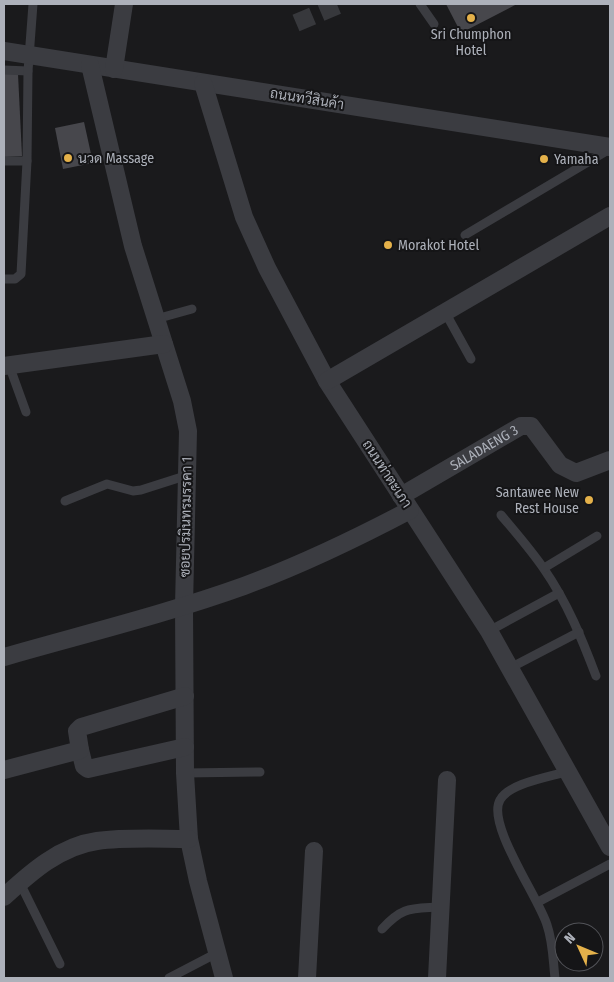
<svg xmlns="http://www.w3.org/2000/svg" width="614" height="982" viewBox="0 0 614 982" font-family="'Fira Sans Condensed',Sarabun,sans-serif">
<rect width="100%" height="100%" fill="#1a1a1c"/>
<g fill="#47474c">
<polygon points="446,4 517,4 461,33"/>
<polygon points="4,74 18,74 22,156 4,157"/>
<polygon points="84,122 93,163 63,169 55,128"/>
</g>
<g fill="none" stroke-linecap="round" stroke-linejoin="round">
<polyline stroke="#37383c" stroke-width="18" stroke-dasharray="18 9" stroke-linecap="butt" points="296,23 341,4"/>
<g stroke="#3b3c41" stroke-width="9">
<polyline points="420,4 434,24"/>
<polyline points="4,70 28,71"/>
<polyline points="4,161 27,161"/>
<polyline points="465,235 610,149"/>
<polyline points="4,279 15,279 21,274 27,161 28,71 33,4"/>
<polyline points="445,312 471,359"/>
<polyline points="156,319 192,309"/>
<polyline points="9,365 26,412"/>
<polyline points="65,501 107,484 133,491 141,490 188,475"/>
<path d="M501 515C516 533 531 550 544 569 567 602 582 639 596 676"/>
<polyline points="544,568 597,536"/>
<polyline points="489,631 559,593"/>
<polyline points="510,668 579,632"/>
<polyline points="185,773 260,772"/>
<polyline points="20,883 60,964"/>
<polyline points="538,902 610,864"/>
<path d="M382 929C403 906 411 909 440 907"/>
<polyline points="169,978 217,953"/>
<path d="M555 978C553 961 553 942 547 925 539 898 486 824 500 800 509 783 550 777 569 771"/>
</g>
<g stroke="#3b3c41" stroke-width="18">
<polyline points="4,51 610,147"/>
<polyline points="90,65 133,246 182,401 188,431 184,606 185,773 189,839 198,881 224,978"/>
<polyline points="114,69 124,4"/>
<polyline points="203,83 244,217 267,268 327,381 489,631 610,847"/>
<polyline points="4,366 164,344"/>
<polyline points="327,381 610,216"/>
<path id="s1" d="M401 496 521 426H531L560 465 576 473 610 460"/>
<path d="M4 657C84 634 166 614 244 586 301 565 357 538 410 510"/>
<polyline points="80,750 84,766 88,769 185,747"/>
<polyline points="4,770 80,750 77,731 81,727 185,696"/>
<path d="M4 897C30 873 60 846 97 841 127 837 159 839 189 839"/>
<polyline points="307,978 314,851"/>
<polyline points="437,978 447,780"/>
</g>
</g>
<g fill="#e4b14a" stroke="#151517" stroke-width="2">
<circle cx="471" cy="18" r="5"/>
<circle cx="68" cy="158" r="5"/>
<circle cx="544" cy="159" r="5"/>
<circle cx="388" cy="245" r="5"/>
<circle cx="589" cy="500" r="5"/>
</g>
<g text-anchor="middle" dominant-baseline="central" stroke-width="4" stroke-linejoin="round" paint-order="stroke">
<g font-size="14" fill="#adb1ba" stroke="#151517" text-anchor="start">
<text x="471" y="34" text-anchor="middle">Sri Chumphon<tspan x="471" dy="16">Hotel</tspan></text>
<text x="78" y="158">นวด Massage</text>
<text x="554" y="159">Yamaha</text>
<text x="398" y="245">Morakot Hotel</text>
<text x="579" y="492" text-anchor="end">Santawee New<tspan x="579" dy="16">Rest House</tspan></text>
</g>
<g font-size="14" fill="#adb1ba" stroke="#151517">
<text transform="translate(307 99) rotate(9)">ถนนทวีสินค้า</text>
<text stroke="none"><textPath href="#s1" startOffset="96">SALADAENG 3</textPath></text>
<text transform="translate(387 474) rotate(57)">ถนนท่าตะเภา</text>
<text transform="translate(186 517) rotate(-89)">ซอยปรมินทรมรรคา 1</text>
</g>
</g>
<rect width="614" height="982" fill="none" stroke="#adb1ba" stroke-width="10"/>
<g transform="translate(579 947) rotate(314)"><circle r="24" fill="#151517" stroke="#525358"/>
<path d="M0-4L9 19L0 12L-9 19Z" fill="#e4b14a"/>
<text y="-8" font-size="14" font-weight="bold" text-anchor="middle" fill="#adb1ba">N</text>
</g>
</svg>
